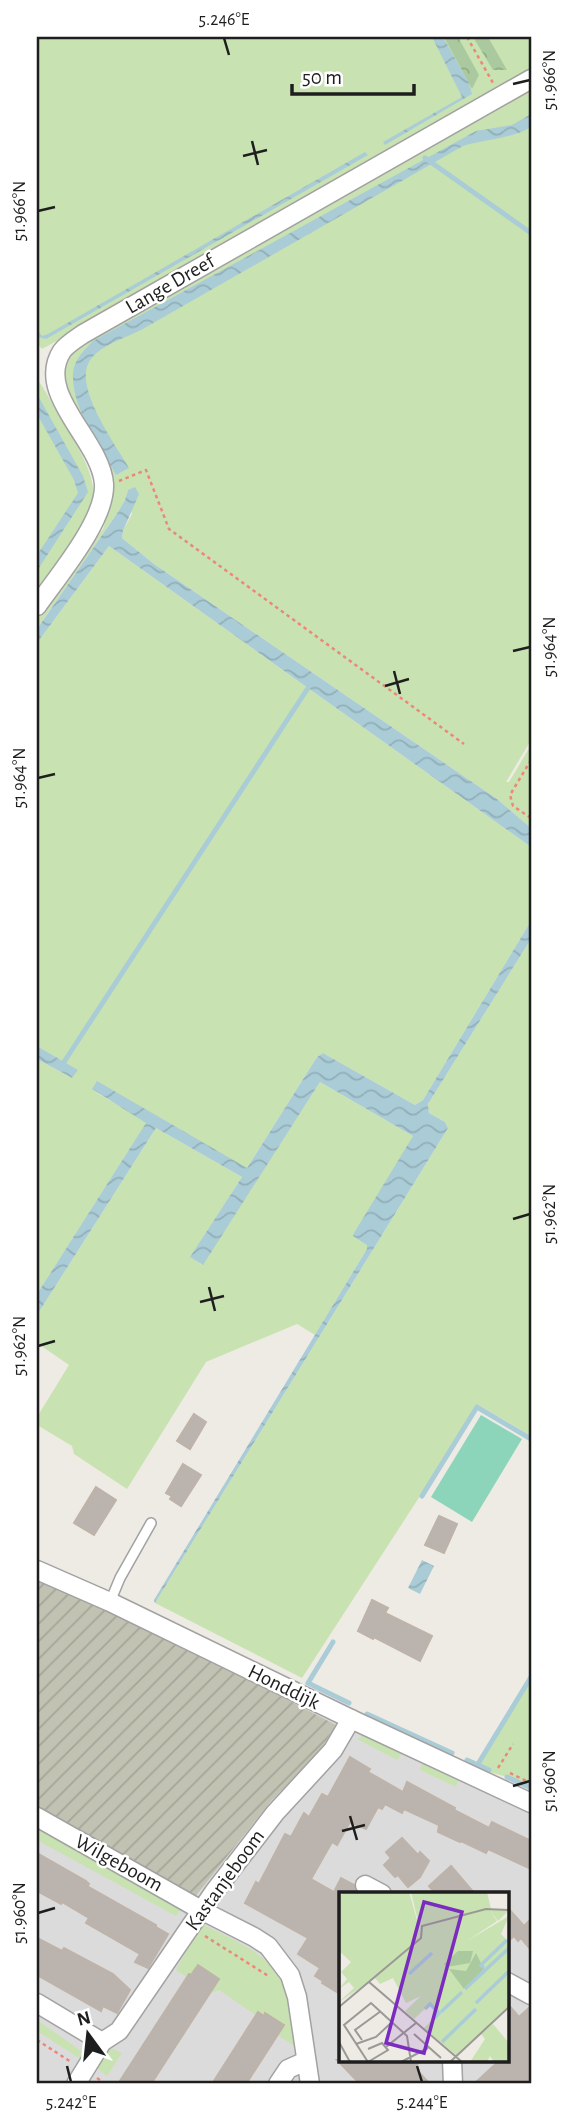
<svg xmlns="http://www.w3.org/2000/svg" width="568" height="2121" viewBox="0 0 568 2121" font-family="'Alegreya Sans',sans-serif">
<defs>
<pattern id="construction-furrows" width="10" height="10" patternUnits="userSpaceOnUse" patternTransform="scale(1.75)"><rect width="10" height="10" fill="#c1c2b2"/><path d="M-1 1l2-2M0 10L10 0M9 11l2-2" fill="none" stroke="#a5a699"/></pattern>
<pattern id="forest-crowns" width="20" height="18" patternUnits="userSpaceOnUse" patternTransform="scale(1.75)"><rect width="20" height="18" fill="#aac99e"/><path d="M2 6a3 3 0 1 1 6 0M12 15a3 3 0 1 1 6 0" fill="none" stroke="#92ac88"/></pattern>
<pattern id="water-waves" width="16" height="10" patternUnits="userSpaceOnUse" patternTransform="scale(1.75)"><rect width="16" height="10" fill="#aaccd7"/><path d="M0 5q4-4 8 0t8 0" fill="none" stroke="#92afb8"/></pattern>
</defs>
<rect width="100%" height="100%" fill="#eeebe5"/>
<path fill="#dcdbdb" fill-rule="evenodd" d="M37 1568 531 1797V2084H37ZM340 1894H507V2060H340Z"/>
<polygon fill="url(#construction-furrows)" points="37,1577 151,1629 336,1725 318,1754 271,1801 195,1897 37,1808"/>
<g fill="#c8e3b1">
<polygon points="37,37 531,37 531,81 42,349 37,343"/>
<polygon points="531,85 531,740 506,782 509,782 531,745 531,828 497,799 154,564 122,538 123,531 132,514 128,490 125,500 118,512 37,629 37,619 103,529 110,505 111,489 60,383 65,353"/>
<path d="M37 379C47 392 54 408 63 422 80 452 104 484 89 520L37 597Z"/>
<polygon points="109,546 531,847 531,921 423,1100 415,1105 323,1053 317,1057 247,1168 92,1090 147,1122 37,1294 37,1059 72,1078 77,1070 37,1046 37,643"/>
<polygon points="531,939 531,1436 479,1405 302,1678 155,1603 448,1128 445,1122 429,1113 428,1104"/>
<polygon points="320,1082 413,1136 365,1243 368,1245 367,1249 315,1335 297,1324 206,1362 127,1489 74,1454 72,1446 37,1425 37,1417 69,1365 37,1343 37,1315 156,1128 242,1177 191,1256 202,1265"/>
<polygon points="531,1678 531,1790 507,1777 479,1769 478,1764"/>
<polygon points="366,1734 402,1753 397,1760 357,1739"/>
<polygon points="423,1759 458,1781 456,1787 420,1770"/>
<polygon points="37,1828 182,1908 176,1916 37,1840"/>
<path d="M202 1924C225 1936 256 1948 273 1968 291 1989 293 2022 296 2047L259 2023 257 2016 219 1990 212 1993 176 1970Z"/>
<polygon points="37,2020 84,2053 79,2058 37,2031"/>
<polygon points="109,2047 122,2053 107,2076 96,2067"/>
</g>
<g fill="url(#forest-crowns)">
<polygon points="444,37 458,37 479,75 472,89"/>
<polygon points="473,37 488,37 507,70 493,70"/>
</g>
<polygon fill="#8cd5ba" points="481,1415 522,1439 472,1522 431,1497"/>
<g fill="url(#water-waves)">
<polygon points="432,37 443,37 469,83 472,94 385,145 383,142 462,97"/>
<path d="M531 114V127C511 139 486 139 463 146L141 330C125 338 98 346 89 362 74 388 115 444 129 468L116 475C100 445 71 408 73 373 74 360 84 350 93 341L476 131 512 125Z"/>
<polygon points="365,152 368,155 46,339 38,337 37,329 42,336 48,334"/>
<polygon points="37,394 83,476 88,492 37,571 37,555 78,493 74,480 37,414"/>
<polygon points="135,487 139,494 123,531 122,538 154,564 497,799 531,828 531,847 109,546 37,643 37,629 118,512 125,500 128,490"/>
<polygon points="531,921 531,939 428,1104 429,1113 445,1122 448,1128 155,1603 154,1600 367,1249 367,1245 353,1236 354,1233 413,1136 320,1082 203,1265 190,1257 242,1177 156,1128 37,1315 37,1294 146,1123 92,1089 97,1081 247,1168 317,1057 323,1053 415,1105 423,1100"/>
<polygon points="37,1046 78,1070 72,1078 37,1059"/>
<polygon points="422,1560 434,1566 420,1594 408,1588"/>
</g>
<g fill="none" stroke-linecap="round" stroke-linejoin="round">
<g stroke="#aaccd7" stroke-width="5">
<polyline points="425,158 531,233"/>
<polyline points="64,1062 308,688"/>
<polyline points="422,1496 477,1407 531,1439"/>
<polyline points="333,1642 308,1683 349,1703"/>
<polyline points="367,1714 452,1753"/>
<polyline points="467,1760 489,1770"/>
<polyline points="478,1764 531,1677"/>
<polyline points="507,1777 531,1788"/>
</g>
</g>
<g fill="#bbb4ae" stroke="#beb3a9" stroke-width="2">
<polygon points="194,1414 206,1422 190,1449 177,1441"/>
<polygon points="183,1464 201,1475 181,1506 170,1499 172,1496 166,1493"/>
<polygon points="96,1487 116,1500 94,1535 74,1523"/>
<polygon points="439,1516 457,1524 444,1553 425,1545"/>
<polygon points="372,1600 388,1608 385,1613 432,1636 420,1661 374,1637 373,1639 358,1631"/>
<polygon points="350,1757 370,1769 368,1772 403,1792 407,1782 455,1808 454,1810 489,1828 492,1822 531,1841 531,1869 488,1849 486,1853 461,1841 460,1842 438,1832 439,1825 404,1809 402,1813 385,1804 382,1809 378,1807 366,1829 350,1822 337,1845 332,1842 311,1879 334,1892 341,1878 354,1885 358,1894 337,1894 340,1895 340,1994 322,1983 323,1981 315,1976 320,1968 298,1954 308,1938 245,1903 256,1882 259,1884 285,1834 291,1837 304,1813 309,1817 322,1794 328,1797"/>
<polygon points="402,1838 418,1855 420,1852 429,1861 420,1877 408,1887 398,1875 395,1877 384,1865 391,1858 386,1852"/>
<polygon points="37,1853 86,1881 89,1884 87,1886 156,1925 156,1927 168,1934 148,1968 135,1962 140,1954 86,1923 89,1918 62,1902 61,1904 37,1891"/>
<polygon points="451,1866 475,1894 436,1894 429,1886"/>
<polygon points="507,1907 524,1926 531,1919 531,1950 521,1938 518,1941 514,1936 507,1942"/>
<polygon points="37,1938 62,1951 64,1948 113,1974 130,1990 117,2013 103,2006 101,2011 37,1975"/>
<polygon points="198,1965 219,1979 151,2084 118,2084 189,1974 191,1975"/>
<polygon points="507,2003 519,2017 531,2006 531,2080 527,2084 474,2084 500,2060 507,2060"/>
<polygon points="258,2012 264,2016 265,2013 284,2025 246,2084 212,2084"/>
<polygon points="337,2060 422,2060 414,2067 430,2084 360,2084"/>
</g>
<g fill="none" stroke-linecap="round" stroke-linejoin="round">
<defs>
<polyline id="service" points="110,1602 120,1578 151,1523"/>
<g id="minor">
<path d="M37 606C58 576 106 520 104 484 101 440 34 394 62 351 67 344 76 339 83 334L531 79"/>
<polyline points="37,1570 110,1602 351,1719 531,1803"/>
<polyline points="37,1817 201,1910 254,1937 268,1946 290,1975 297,1997 310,2084"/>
<polyline points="365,1885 382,1894"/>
<polyline points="507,1982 531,1995"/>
<polyline points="37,2003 102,2042"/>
<polyline points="452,2060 453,2084"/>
<polyline points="76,2084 102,2042 119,2031 214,1892 275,1813 333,1750 351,1719"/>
<polyline points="278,2084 288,2069 306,2061"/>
</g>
</defs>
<use href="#service" stroke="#a2a2a2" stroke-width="12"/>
<use href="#minor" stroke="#a2a2a2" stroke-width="21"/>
<g stroke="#eb887a" stroke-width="2.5" stroke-dasharray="3.5 3.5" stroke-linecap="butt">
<polyline points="467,37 493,83"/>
<polyline points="119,481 146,470 169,529 464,744"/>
<polyline points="531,760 510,795 513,806 531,818"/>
<polyline points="498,1768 513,1744"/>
<polyline points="510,1773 531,1783"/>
<polyline points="205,1936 270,1977"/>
<polyline points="37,2040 71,2062"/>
<polyline points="97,2078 106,2084"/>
</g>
<use href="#service" stroke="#fff" stroke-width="9"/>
<use href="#minor" stroke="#fff" stroke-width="18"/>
</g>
<path fill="none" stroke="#1e1e1e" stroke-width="2.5" d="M224 38 229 55M513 84 530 80M252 141 258 165M243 156 267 150M38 211 55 207M513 651 530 647M394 671 400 694M385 686 409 679M38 778 55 774M513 1219 530 1214M209 1287 215 1311M200 1302 224 1296M38 1346 55 1341M513 1786 530 1781M350 1816 357 1840M342 1831 365 1825M38 1913 55 1908M67 2066 71 2082M417 2066 422 2082"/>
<g text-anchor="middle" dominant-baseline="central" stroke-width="5" stroke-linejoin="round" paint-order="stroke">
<g font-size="21" fill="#1e1e1e" stroke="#fff">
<text transform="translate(170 284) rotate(-30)">Lange Dreef</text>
<text transform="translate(284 1687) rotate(26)">Honddijk</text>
<text transform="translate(119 1863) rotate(29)">Wilgeboom</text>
<text transform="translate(225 1880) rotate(-54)">Kastanjeboom</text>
</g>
</g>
<g transform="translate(339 1892)">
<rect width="170" height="170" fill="#eeebe5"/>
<path d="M13 0H70L82 42 72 0H148L152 17 170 18 159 29 151 19 158 29 128 49 170 24 162 42 170 50V114L118 164 85 136 100 121 91 112 75 127 66 119 82 104 67 111 54 86 41 92 36 86 0 110 15 96 10 90 0 97 8 87 2 80 12 70 0 59V3ZM154 132 170 151V170H155L151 164 148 170H131L146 147 142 142Z" fill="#c8e3b1"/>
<path d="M119 59H134L131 71 108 75 105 72ZM137 61 145 77 125 97 110 77 127 79Z" fill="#aac99e"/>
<path fill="none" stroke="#aaccd7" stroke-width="3.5" d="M145 76 142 73 168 48M70 82 93 61M126 97 170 56M137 111 170 79M86 117 91 112 100 121 95 127M102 120 123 100M103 150 137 117"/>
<path fill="none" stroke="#9b9995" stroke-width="2" d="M30 90 123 170M0 115 82 46 83 34 147 17 170 18M75 142 102 166M23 148 16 138 42 119M0 150 11 170M17 152 37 145 53 130M47 155 77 131M29 157 43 151 49 158 29 170M29 170 5 133 32 111 68 144 72 170M62 170 89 156M111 170 170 115"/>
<path fill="#7b2cbf" fill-opacity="0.15" stroke="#7b2cbf" stroke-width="3.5" d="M85 10 123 20 85 161 47 151Z"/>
<rect width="170" height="170" fill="none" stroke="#1e1e1e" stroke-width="3.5"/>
</g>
<rect width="568" height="2121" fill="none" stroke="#ffffff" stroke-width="77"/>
<g transform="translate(88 2034) rotate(345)" stroke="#ffffff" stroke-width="5" paint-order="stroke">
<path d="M0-5L12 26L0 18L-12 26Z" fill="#1e1e1e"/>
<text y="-10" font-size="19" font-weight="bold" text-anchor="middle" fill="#1e1e1e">N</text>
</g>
<path d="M292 84v10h122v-10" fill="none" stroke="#1e1e1e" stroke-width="3.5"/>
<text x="302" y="84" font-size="21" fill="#1e1e1e" stroke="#ffffff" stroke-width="5" paint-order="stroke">50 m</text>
<rect x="38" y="38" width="492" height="2044" fill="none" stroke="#1e1e1e" stroke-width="2.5"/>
<g font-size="18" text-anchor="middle" fill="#1e1e1e">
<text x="224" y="25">5.246°E</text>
<text transform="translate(549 80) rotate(-90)" y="6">51.966°N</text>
<text transform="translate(19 211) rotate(-90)" y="6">51.966°N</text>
<text transform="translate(549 647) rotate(-90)" y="6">51.964°N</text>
<text transform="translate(19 778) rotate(-90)" y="6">51.964°N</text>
<text transform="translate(549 1214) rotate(-90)" y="6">51.962°N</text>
<text transform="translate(19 1346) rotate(-90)" y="6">51.962°N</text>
<text transform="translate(549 1781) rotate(-90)" y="6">51.960°N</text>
<text transform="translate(19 1913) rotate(-90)" y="6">51.960°N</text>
<text x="71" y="2108">5.242°E</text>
<text x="422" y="2108">5.244°E</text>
</g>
</svg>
